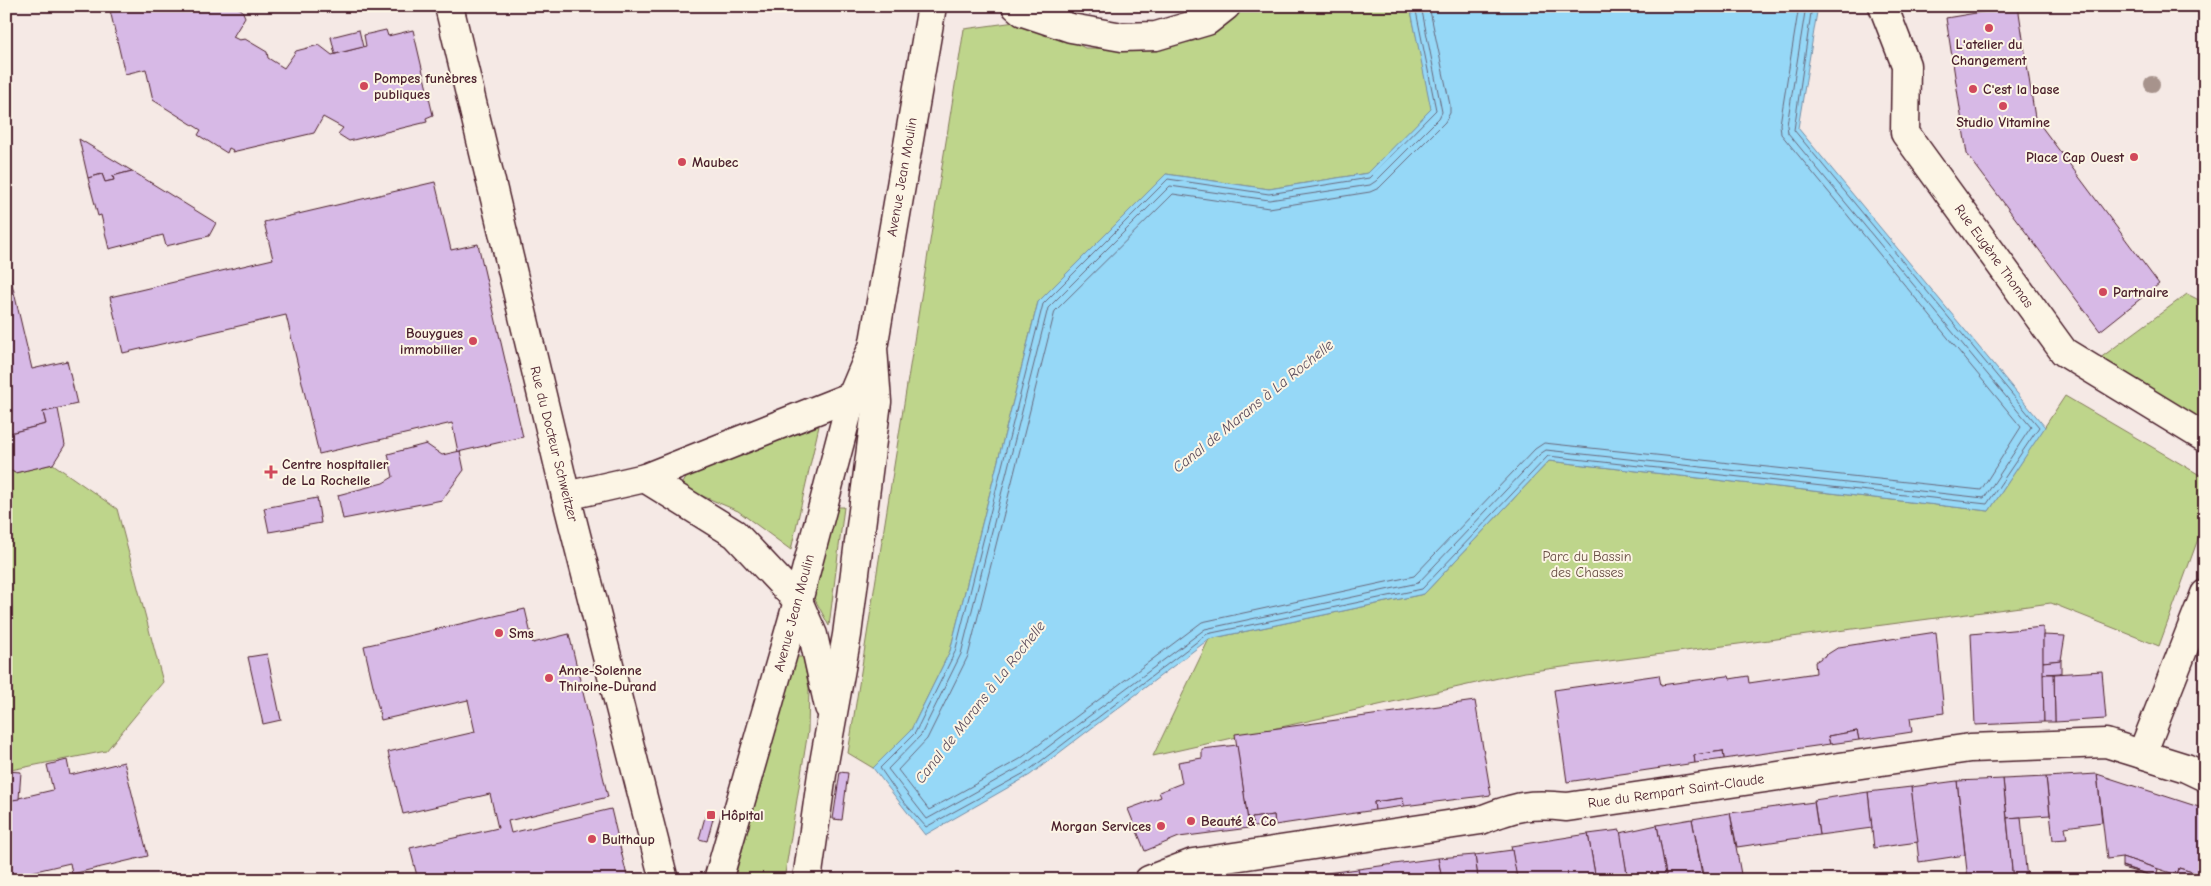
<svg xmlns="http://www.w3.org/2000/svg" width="2211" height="886" viewBox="0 0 2211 886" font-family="'Comic Neue',sans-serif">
<rect width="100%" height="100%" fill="#f5e9e5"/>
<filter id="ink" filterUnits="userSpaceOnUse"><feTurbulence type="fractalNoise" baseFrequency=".02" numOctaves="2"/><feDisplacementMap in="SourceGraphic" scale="10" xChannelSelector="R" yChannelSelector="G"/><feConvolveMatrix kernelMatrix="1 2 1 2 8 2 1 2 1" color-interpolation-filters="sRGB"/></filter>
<g filter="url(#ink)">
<g fill="#bed58b" stroke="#847a5b">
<polygon points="1100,6 1167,6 1153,12"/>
<polygon points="1245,6 1410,6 1432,109 1368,173 1269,189 1166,174 1038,302 950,651 911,730 873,768 848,753 964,29 1030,20 1085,48 1140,49 1194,41"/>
<polygon points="2187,294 2205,303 2205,438 2088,367"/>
<polygon points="2065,396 2205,478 2205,520 2159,646 2051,603 1525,672 1153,756 1209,639 1424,594 1549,461 1989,511"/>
<polygon points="819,426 791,550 738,511 686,489 683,483 689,473"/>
<polygon points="53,464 117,509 163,682 106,751 6,771 6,468 15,473"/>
<polygon points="835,507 844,507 829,626 811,592"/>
<polygon points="795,657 803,657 809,688 808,731 784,880 734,880"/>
</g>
<polygon fill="#96d8f7" stroke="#788ea5" points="1410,6 1818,6 1798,128 2045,427 1989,511 1549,461 1424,594 1209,639 1030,775 925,835 873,768 911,730 950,651 1038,302 1166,174 1269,189 1368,173 1431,109"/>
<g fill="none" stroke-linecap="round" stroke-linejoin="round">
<g stroke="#68697d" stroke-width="1">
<polyline points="1415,6 1436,110 1369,178 1269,194 1168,179 1043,304 955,652 915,733 880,768 903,801 926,827 1028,771 1207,634 1422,589 1548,456 1987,504 2039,427 1794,130 1812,6"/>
<polyline points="1421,6 1442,112 1439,118 1376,181 1370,185 1269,200 1170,186 1048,308 961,654 921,735 888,769 927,819 1024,765 1205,629 1418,583 1540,454 1546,450 1984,498 2031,427 1788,133 1787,125 1806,6"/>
<polyline points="1429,6 1450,105 1450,113 1445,122 1379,188 1370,192 1269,208 1173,194 1055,311 968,656 927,739 898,770 929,810 1020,759 1202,622 1414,576 1535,449 1544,443 1981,490 2021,427 1781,134 1780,124 1799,6"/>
</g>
</g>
<g fill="#d7b9e6" stroke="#4a1f2b">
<polygon points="109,6 235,6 242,10 245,17 233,37 239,40 245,39 267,52 268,58 284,68 296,51 319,45 332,55 366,46 364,35 386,30 388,36 413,30 433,115 426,118 427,122 349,141 338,134 343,128 323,117 314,133 232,152 233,150 229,148 227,153 198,135 201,130 153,100 146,69 125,74"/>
<polygon points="1992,6 2018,6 1992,10"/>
<polygon points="2018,6 2035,118 2159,284 2100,331 1967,154 1946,18"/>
<polygon points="359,30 363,47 335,54 331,37"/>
<polygon points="79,139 132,171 113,176 114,180 105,182 102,174 88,178"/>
<polygon points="132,171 216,223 209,236 166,246 163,235 109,249 101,215 98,216 88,178 102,174 105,182 114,180 113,176"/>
<polygon points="435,182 451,250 478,244 523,437 458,452 452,423 319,454 286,315 123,353 110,297 273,259 264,222"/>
<polygon points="6,258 32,369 67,361 77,404 43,412 46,424 6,434"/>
<polygon points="58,409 65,445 53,464 15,473 6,468 6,434 46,424 43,412"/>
<polygon points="426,444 442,455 460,451 464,470 442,500 343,519 338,495 383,483 393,477 388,454"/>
<polygon points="317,498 321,523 269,532 264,508"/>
<polygon points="525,609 533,643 569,634 608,797 508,821 511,833 611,809 628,880 418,880 410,848 498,828 490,794 403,814 388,752 475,732 468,700 381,720 364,646"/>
<polygon points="2043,627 2044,722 1975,725 1971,634"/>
<polygon points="1936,632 1944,713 1910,718 1912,732 1859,740 1857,731 1828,736 1830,744 1724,759 1723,751 1694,755 1695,763 1567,782 1554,690 1659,675 1661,685 1727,676 1729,676 1730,679 1748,676 1749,683 1816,673 1815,662 1839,647"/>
<polygon points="2043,635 2065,636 2061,660 2043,662"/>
<polygon points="267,654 281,720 263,724 248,657"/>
<polygon points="2061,660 2061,673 2043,674 2043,662"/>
<polygon points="2102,671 2106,719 2055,722 2054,674"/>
<polygon points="2043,674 2054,674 2055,722 2044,722"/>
<polygon points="1475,701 1491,795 1404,806 1403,798 1374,802 1375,810 1275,825 1274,815 1252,818 1253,827 1249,828 1235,734"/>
<polygon points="1857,731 1859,740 1830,744 1828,736"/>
<polygon points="1237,745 1249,828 1179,837 1145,851 1128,809 1161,797 1159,792 1182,783 1178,762 1202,758 1202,749"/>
<polygon points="1723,751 1724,759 1695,763 1694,755"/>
<polygon points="67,760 70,775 124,762 148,856 72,874 70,863 23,874 20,880 6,880 6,801 53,790 47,765"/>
<polygon points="6,771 21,772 19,799 6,801"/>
<polygon points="840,772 848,773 842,820 833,819"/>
<polygon points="2097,774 2205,809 2205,876 2179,868 2177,875 2122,857 2107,859"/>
<polygon points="2097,774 2102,822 2065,827 2067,839 2053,840 2046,777"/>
<polygon points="2046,777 2050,815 2007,818 2003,779"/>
<polygon points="2003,779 2013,880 1968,880 1957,781"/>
<polygon points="1957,781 1965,855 1919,862 1911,787"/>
<polygon points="1911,787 1918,842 1874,848 1868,792"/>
<polygon points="1868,792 1872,828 1819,835 1814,800"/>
<polygon points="1403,798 1404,806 1375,810 1374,802"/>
<polygon points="1814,802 1819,835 1737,847 1730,813"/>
<polygon points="1730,813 1742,880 1704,880 1692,819"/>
<polygon points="1274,815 1275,825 1253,827 1252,818"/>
<polygon points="705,817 713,819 707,841 699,839"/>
<polygon points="2021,817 2027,880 2013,880 2007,818"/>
<polygon points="1692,819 1703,880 1667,880 1657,825"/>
<polygon points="1657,825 1667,880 1628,880 1620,833"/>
<polygon points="1620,830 1628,880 1596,880 1588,834"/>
<polygon points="1588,834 1596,880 1517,880 1511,846"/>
<polygon points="1512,850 1517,878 1478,880 1475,855"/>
<polygon points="1475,855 1478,879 1442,880 1438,858"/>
<polygon points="2122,857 2158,869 2156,877 2122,866"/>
<polygon points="1438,858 1442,880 1360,880 1358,869"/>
<polygon points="2122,866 2124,867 2156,877 2122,868"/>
<polygon points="2179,868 2205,876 2205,880 2176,880"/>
<polygon points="1358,869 1360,880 1327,880 1326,873"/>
<polygon points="1326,873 1327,880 1285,879"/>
</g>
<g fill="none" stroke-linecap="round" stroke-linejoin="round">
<defs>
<g id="street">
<polyline points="1883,6 1906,65 1905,133 2064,352 2205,438"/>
<polyline points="2142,754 2205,594"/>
<path d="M1149 880 1193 863 1481 820C1516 806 1530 803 1567 807L1970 748 2106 743 2186 768 2205 777"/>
</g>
<g id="secondary">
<polyline points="449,6 566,496 664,880"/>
<polyline points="1016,6 1023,12 1071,28 1122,37 1156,36 1207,21 1226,6"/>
<polyline points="645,478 735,534 798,601 813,635 829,707"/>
<polyline points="566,496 645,478 852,396"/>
<polyline points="718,880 798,601 852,396 871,351"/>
<polyline points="807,880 822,774 847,635 877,402 873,348 932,6"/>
</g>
</defs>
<use href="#street" stroke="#4a1f2b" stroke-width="31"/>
<use href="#secondary" stroke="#4a1f2b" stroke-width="31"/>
<use href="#street" stroke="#fcf5e5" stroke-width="28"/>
<use href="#secondary" stroke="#fcf5e5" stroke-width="28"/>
</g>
<circle fill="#a7938c" cx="2152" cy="84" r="8"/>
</g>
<g fill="#d1495b" stroke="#fcf5e5" stroke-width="2">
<circle cx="1989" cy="28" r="5"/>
<circle cx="364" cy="86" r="5"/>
<circle cx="1973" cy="89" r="5"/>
<circle cx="2003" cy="106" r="5"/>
<circle cx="2134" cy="157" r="5"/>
<circle cx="682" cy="162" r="5"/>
<circle cx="2103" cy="292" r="5"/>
<circle cx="473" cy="341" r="5"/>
<path d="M268.5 464.5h5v5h5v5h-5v5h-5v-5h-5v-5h5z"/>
<circle cx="499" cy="633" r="5"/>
<circle cx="549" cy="678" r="5"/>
<rect x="706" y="810" width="10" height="10" rx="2.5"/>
<circle cx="1191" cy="821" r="5"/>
<circle cx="1161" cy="826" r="5"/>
<circle cx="592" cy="839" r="5"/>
</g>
<g text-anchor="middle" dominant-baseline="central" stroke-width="4" stroke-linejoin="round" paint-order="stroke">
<g font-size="14" font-weight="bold" fill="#4a1f2b" stroke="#fcf5e5" text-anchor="start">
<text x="1989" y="44" text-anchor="middle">L'atelier du<tspan x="1989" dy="16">Changement</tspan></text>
<text x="374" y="78">Pompes funèbres<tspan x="374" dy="16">publiques</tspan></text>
<text x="1983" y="89">C'est la base</text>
<text x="2003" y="122" text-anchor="middle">Studio Vitamine</text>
<text x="2124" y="157" text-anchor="end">Place Cap Ouest</text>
<text x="692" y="162">Maubec</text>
<text x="2113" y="292">Partnaire</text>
<text x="463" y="333" text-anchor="end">Bouygues<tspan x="463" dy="16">immobilier</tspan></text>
<text x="282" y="464">Centre hospitalier<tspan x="282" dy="16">de La Rochelle</tspan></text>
<text x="509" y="633">Sms</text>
<text x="559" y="670">Anne-Solenne<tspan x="559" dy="16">Thiroine-Durand</tspan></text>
<text x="721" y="815">Hôpital</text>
<text x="1201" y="821">Beauté &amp; Co</text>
<text x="1151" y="826" text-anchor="end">Morgan Services</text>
<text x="602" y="839">Bulthaup</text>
</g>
<g font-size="14" fill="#4a1f2b" stroke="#fcf5e5">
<text transform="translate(902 177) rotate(-80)">Avenue Jean Moulin</text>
<text transform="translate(1994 256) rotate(54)">Rue Eugène Thomas</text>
<text transform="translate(554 444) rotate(76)">Rue du Docteur Schweitzer</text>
<text transform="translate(794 613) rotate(-75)">Avenue Jean Moulin</text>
<text transform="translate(1676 791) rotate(-8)">Rue du Rempart Saint-Claude</text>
</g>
<g font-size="14" fill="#674c43" stroke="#fcf5e5">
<text x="1587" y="556">Parc du Bassin<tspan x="1587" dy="16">des Chasses</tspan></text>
</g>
<g font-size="15" font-style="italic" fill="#5d4d5e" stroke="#fcf5e5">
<text transform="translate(1253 406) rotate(-39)">Canal de Marans à La Rochelle</text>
<text transform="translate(980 702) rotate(-52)">Canal de Marans à La Rochelle</text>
</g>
</g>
<rect width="2211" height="886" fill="none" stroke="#fcf5e5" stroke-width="25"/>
<rect x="12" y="12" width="2186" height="861" fill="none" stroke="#4a1f2b" stroke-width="2" filter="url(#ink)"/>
</svg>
